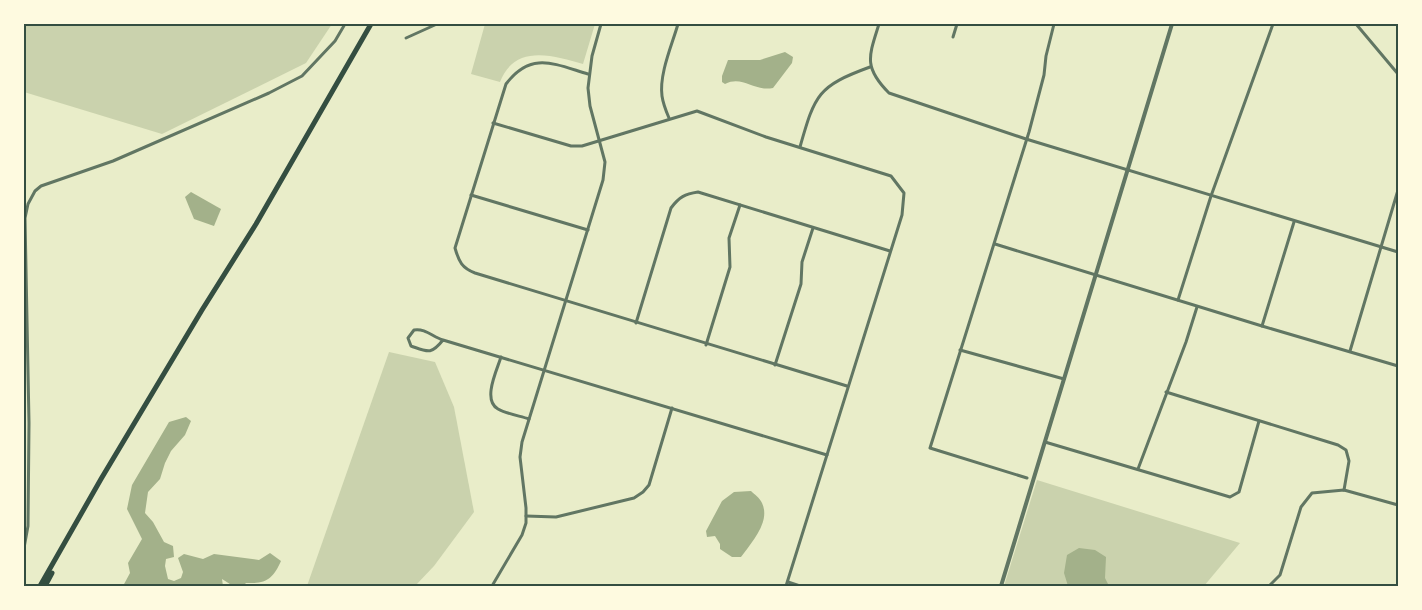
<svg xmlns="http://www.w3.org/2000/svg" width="1422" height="610" viewBox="0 0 1422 610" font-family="Signika,sans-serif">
<rect width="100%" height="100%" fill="#e9edc9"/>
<g fill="#cad2ad">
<polygon points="24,24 332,24 306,63 162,134 24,92"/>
<path d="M485 24H595L583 64C554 56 515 43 500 82L471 74Z"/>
<polygon points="389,352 435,362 454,407 474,512 434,566 415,586 307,586"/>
<polygon points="1037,480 1240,543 1204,586 1004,586"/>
</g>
<g fill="#a3b18a">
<path d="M785 52 793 57 792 63 773 88C754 92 743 75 725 84L722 82V76L728 60H760Z"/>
<polygon points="191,192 221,209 214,226 194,219 185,197"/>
<path d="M186 417 191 421 185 435 171 451 165 463 160 479 148 492 145 513 153 522 164 542 173 546 174 557 166 559 165 566 168 579 174 581 181 578 183 572 178 558 184 554 203 559 214 554 259 560 270 553 281 561C273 579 266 584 246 583L243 586H233L222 579 223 586H123L130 573 128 563 142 539 127 509 132 485 169 422Z"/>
<path d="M751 491C754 494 760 498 762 503 771 522 751 543 741 557H732L720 549V544L715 536 707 537 706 531 722 501 734 492Z"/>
<polygon points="1079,548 1095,550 1106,557 1105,578 1109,586 1068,586 1064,573 1067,555"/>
</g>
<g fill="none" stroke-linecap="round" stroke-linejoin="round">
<g stroke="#617663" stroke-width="3">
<path d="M879 24C869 56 863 67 889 93L1026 139 1398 252"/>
<polyline points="1356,24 1398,74"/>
<polyline points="953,37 957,24"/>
<polyline points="406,38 437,24"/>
<path d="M588 74C554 64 531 51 506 84L455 248C459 262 462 268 475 273L847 386"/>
<path d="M669 118C666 111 663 103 662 96 659 74 672 45 678 24"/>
<polyline points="493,123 571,146 582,146 697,111 766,137 891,176 904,193 902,215 786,586"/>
<path d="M800 147C815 94 818 86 870 67"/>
<polyline points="471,195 588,230"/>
<polyline points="995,244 1262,326 1398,366"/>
<polyline points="1178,300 1211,196 1273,24"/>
<path d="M636 323 671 208C679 197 685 194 698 192L890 251"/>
<polyline points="1262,326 1294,222"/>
<path d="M443 340C431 355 428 352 411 346L408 338 414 330C425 328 433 337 443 340L827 455"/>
<polyline points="706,345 730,267 729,238 740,205"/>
<polyline points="960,350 1064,379"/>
<polyline points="1350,351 1398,190"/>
<path d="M501 357C497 370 482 400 498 409 507 414 520 416 529 419"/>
<polyline points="775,365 801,284 802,262 813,228"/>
<polyline points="1166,392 1338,445 1346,450 1349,461 1344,490"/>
<polyline points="1045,442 1230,497 1239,492 1259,421"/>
<polyline points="1138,469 1186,342 1197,307"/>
<polyline points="1027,478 930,448 1029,132 1044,75 1046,56 1054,24"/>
<polyline points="526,516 556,517 634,498 643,492 649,485 672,408"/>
<polyline points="24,548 28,526 29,423 25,218 28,204 35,191 41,186 113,161 269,93 302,76 335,41 345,24"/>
<polyline points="788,582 800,586"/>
<polyline points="492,586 522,535 526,523 526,508 520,457 522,442 603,180 605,162 590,106 588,88 592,56 601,24"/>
<polyline points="1269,586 1280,575 1301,507 1312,493 1344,490 1398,505"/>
</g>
<polyline stroke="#617663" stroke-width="4" points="1001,586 1172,24"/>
<g stroke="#344e41" stroke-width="5">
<polyline points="40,586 101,479 202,310 256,224 371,24"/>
<polyline points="45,586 52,573"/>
</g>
</g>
<rect width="1422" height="610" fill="none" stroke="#fefae0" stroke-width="50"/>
<rect x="25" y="25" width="1372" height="560" fill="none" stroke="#344e41" stroke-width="2"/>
</svg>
